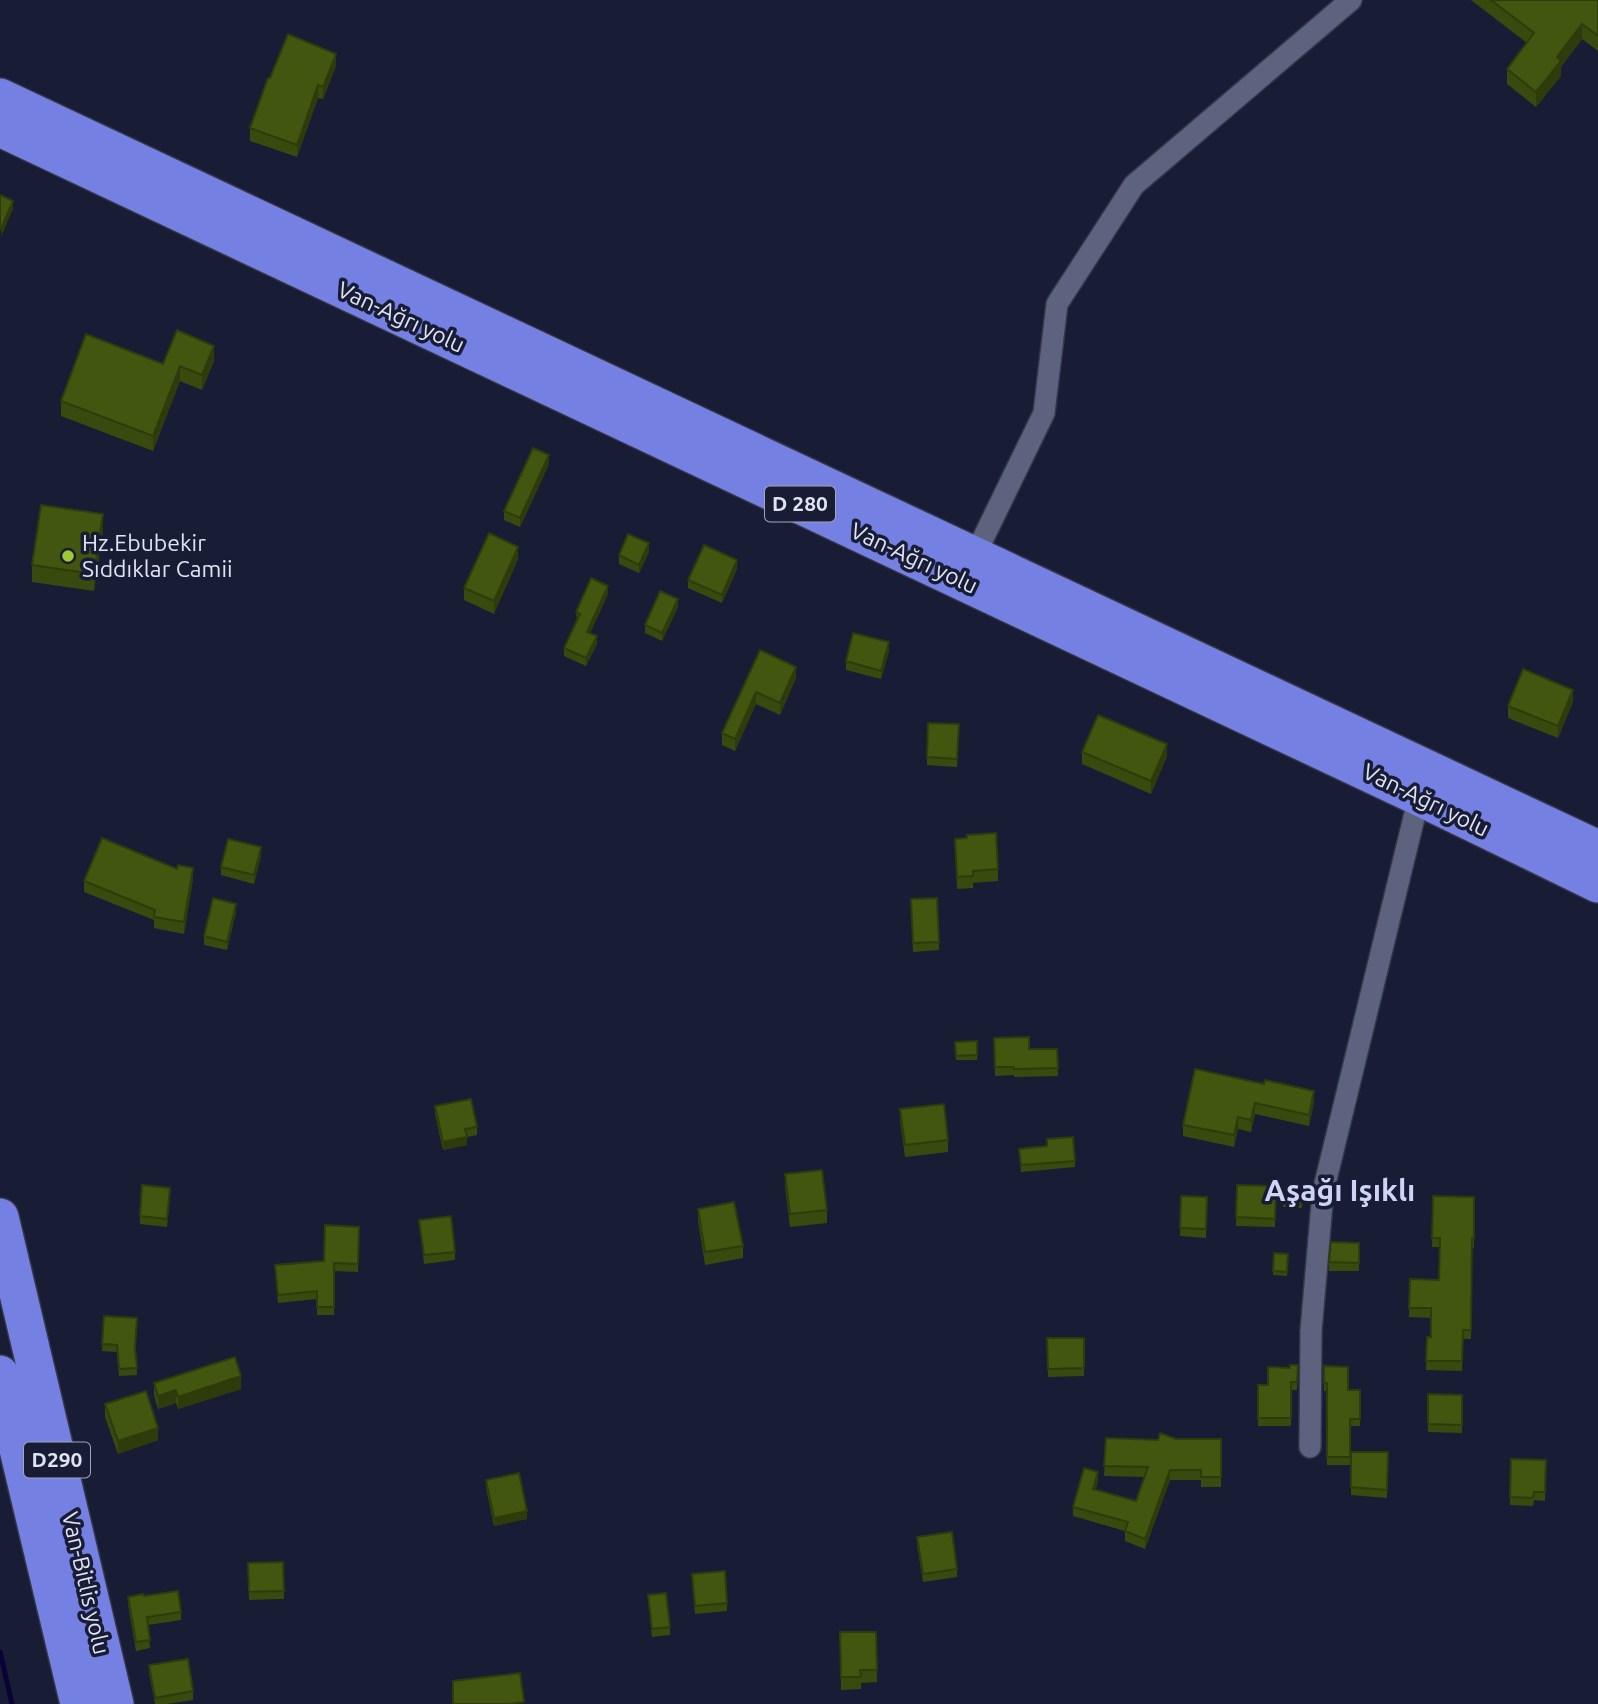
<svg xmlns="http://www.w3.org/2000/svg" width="1598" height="1704" viewBox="0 0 1598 1704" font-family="Ubuntu,sans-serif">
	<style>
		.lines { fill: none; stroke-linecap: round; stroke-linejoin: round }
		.stream { stroke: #090237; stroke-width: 5 }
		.street-casing { stroke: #35374a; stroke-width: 24 }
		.highway-casing { stroke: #35374a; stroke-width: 40 }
		.street { stroke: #5d627f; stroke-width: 21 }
		.highway { stroke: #7481e3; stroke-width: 37 }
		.wall { fill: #394a0e }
		.shaded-wall { fill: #2e3c0b }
		.building { fill: #425610; stroke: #2e3c0b; stroke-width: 2 }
		.poi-dot { fill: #9dca30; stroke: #181c34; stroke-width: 2.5 }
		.labels { text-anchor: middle; stroke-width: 7; stroke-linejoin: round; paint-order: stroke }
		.shield { fill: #181c34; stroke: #a3a7ba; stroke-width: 2 }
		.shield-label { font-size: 21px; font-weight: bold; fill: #dfe3f4 }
		.street-label { font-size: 23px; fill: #dfe3f4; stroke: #181c34 }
		.poi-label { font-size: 23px; fill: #dfe3f4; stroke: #181c34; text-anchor: start }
		.district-label { font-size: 30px; font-weight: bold; fill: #cdd4f5; stroke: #181c34 }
	</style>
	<rect width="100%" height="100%" fill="#181c34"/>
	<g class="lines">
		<!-- stream -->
		<path class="stream" d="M0 1652 12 1704"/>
		<!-- street casing -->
		<g class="street-casing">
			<path id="street" d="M975 555 1044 413 1057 304 1134 185 1351 0
				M1310 1447 1311 1331 1323 1192 1419 797"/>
		</g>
		<!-- highway casing -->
		<g class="highway-casing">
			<path id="highway" d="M0 97 1598 849
				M0 128 1419 797 1598 884
				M0 1217 115 1704
				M0 1374 79 1704"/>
		</g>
		<!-- street -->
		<use href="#street" class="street"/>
		<!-- highway -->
		<use href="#highway" class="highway"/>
	</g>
	<!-- wall -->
	<path class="wall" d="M1471 0H1598V51L1582 39 1561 67V76L1536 107 1507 84V69L1527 43Z
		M336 66 323 99 318 98 297 157 250 141V128L270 78Z
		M214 361 202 390 180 381 153 451 61 416V401L163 364Z
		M549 464 520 527 504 520V511Z
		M103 530 94 591 32 582V565Z
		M649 552 639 573 619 564V555Z
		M518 559 494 614 464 600V588Z
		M737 569 722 603 688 588V580Z
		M608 594 590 633 597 644 586 666 564 656V648L577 621 576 612Z
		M678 607 662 641 645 633V625Z
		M760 650 796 678 780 715 756 704 735 751 722 745V733Z
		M889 651 881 679 846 670V661Z
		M1573 702 1558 738 1508 718V706Z
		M959 724 957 767 927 765V757Z
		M1082 752 1167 756 1151 794 1082 764Z
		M955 839 998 869V881L973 883V888L957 889Z
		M261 856 254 884 221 875V867Z
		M193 879 184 934 154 928V920L84 892V881Z
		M911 908 939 942V950L913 952Z
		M236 912 227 950 204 945V936Z
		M994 1038 1029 1049H1057L1058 1076 1014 1077V1075L995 1076Z
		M977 1041V1060H956L955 1042Z
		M1195 1069 1314 1102 1309 1126 1255 1114 1251 1132 1238 1129 1234 1147 1183 1136V1125Z
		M435 1106 477 1127V1135L467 1137V1145L443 1150 435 1114Z
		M900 1109 948 1140V1152L905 1157 900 1121Z
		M1047 1139 1075 1161V1167L1021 1172 1019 1149 1047 1147Z
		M785 1174 827 1210V1223L790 1227 785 1187Z
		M1237 1185 1276 1186 1275 1227 1236 1226Z
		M1283 1187H1303L1302 1208 1283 1207Z
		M170 1196 167 1227 140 1224V1216Z
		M1181 1196 1207 1197 1206 1238 1180 1236Z
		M1433 1196 1474 1197V1248H1472L1471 1339H1463L1462 1371 1426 1370 1427 1337H1431V1318L1409 1317 1410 1279 1439 1280 1440 1247H1432Z
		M698 1209 743 1246V1258L705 1265 698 1221Z
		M419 1220 455 1252V1260L424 1264Z
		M359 1227 358 1272 334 1271V1315H317V1299L278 1303 275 1265 324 1261Z
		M1359 1243V1271H1329V1262Z
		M1274 1253 1288 1254 1287 1276 1273 1275Z
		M104 1316 136 1352 137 1375 119 1376 117 1352 102 1351Z
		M1047 1338H1084V1376L1048 1377Z
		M1298 1365 1297 1390H1291V1426H1258V1385H1268Z
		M1324 1366 1348 1390H1360V1426H1350V1465H1327L1326 1391H1324Z
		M154 1383 241 1389 178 1409 176 1403 158 1409 154 1395Z
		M1428 1394 1462 1395V1433L1428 1432Z
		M105 1404 158 1440 118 1454 105 1417Z
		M1106 1438 1158 1440 1176 1439H1221V1487H1201V1480H1170L1145 1549 1125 1541V1531L1073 1516V1507L1098 1482 1095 1490 1136 1501 1144 1477 1104 1476Z
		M1351 1452H1388L1387 1498 1351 1495Z
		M1511 1459 1546 1460 1545 1501 1534 1500 1533 1506 1510 1505Z
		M486 1480 527 1519 494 1526 486 1488Z
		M917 1537 957 1569V1577L923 1582 917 1545Z
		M283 1562 284 1599 249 1600 248 1563Z
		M692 1574 727 1603V1611L695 1614Z
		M648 1595 670 1627V1635L652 1637Z
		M144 1596 181 1612V1620L148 1625 150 1648 136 1651 128 1605V1597Z
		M840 1632H876L877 1682 861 1683V1689L841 1690Z
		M149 1665 193 1691V1700L167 1704H155L149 1673Z"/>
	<!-- shaded-wall -->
	<path class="shaded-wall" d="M1582 24V39L1561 67V76L1536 107V92L1557 57Z
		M336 54V66L323 99V87Z
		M318 85V98L297 157V145Z
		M13 201V209L1 237V229Z
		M214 346V361L202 390V375Z
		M180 366V381L153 451V436Z
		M549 455V464L520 527V518Z
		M103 514V530L94 591V574Z
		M649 543V552L639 573V565Z
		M518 547V559L494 614V601Z
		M737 560V569L722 603V595Z
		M608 586V594L587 640V632Z
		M678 599V607L662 641V633Z
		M597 636V644L586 666V658Z
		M889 642V651L881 679V671Z
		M796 667V678L780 715V703Z
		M1573 690V702L1558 738V726Z
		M756 692V704L735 751V739Z
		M1167 744V756L1151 794V781Z
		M261 847V856L254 884V875Z
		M193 868V879L184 934V922Z
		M236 904V912L227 950V942Z
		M1314 1091V1102L1309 1126V1115Z
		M1255 1103V1114L1251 1132V1120Z
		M1238 1117V1129L1234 1147V1135Z
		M467 1137V1145L443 1150V1142Z
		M241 1376V1389L178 1409V1397Z
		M176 1390V1403L158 1409V1396Z
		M158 1428V1440L118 1454V1441Z
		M1170 1470V1480L1145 1549V1539Z
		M1098 1472V1482L1093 1499V1489Z
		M527 1511V1519L494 1526V1518Z"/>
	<!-- building -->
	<path class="building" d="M1491 0H1598V36L1582 24 1557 57 1561 61 1536 92 1507 69 1534 33Z
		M288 34 336 54 323 87 318 85 297 145 250 128 268 78H270Z
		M0 195 13 201 1 229H0Z
		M177 330 214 346 202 375 180 366 153 436 61 401 86 334 163 364Z
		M533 448 549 455 520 518 504 511Z
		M41 505 103 514 94 574 32 565Z
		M489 533 518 547 494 601 464 588Z
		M628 534 649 543 639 565 619 555Z
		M704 545 737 560 722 595 688 580Z
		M591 578 608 586 587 632 597 636 586 658 564 648 580 614 576 612Z
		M660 591 678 599 662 633 645 625Z
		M853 633 889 642 881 671 846 661Z
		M760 650 796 667 780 703 756 692 735 739 722 733Z
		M1523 669 1573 690 1558 726 1508 706Z
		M1098 715 1167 744 1151 781 1082 752Z
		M928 723 959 724 957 759 927 757Z
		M996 833 998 869 973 871V876L957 877 955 839 967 838V835Z
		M102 838 177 869 178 865 193 868 184 922 154 917 155 910 84 881Z
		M228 839 261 847 254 875 221 867Z
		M213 898 236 904 227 942 204 936Z
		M937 898 939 942 913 943 911 899Z
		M1029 1037V1049H1057L1058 1068 1014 1069V1067H995L994 1038Z
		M977 1041V1055L956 1056 955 1042Z
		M1195 1069 1264 1084 1265 1080 1314 1091 1309 1115 1255 1103 1251 1120 1238 1117 1234 1135 1183 1125Z
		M471 1099 477 1127 465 1129 467 1137 443 1142 435 1106Z
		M944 1104 948 1140 905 1145 900 1109Z
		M1073 1137 1075 1161 1021 1165 1019 1149 1047 1146V1139Z
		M822 1170 827 1210 790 1214 785 1174Z
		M142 1185 170 1188 167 1219 140 1216Z
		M1237 1185 1276 1186 1275 1219 1236 1217Z
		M1283 1187H1303L1302 1204 1283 1203Z
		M1181 1196 1207 1197 1206 1229 1180 1228Z
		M1433 1196 1474 1197V1238H1472L1471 1330H1463L1462 1361H1426L1427 1337H1431V1308H1409L1410 1279 1439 1280 1440 1238H1432Z
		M734 1202 743 1246 705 1252 698 1209Z
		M451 1216 455 1252 424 1255 419 1220Z
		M325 1225 359 1227 358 1264 334 1263V1307H317V1291L278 1295 275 1265 324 1261Z
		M1331 1242 1359 1243V1263L1329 1262Z
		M1274 1253 1288 1254 1287 1272 1273 1271Z
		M104 1316 137 1318 135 1348 137 1368 119 1369 117 1345 102 1344Z
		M1047 1338H1084V1368L1048 1369Z
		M235 1357 241 1376 178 1397 176 1390 158 1396 154 1383Z
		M1290 1365H1298L1297 1382H1291V1418H1258V1385H1268V1367L1290 1368Z
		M1324 1366 1348 1367V1390H1360V1419H1350V1457H1327V1383H1324Z
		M146 1391 158 1428 118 1441 105 1404Z
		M1428 1394 1462 1395V1425L1428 1424Z
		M1160 1433 1176 1439H1221V1477H1201V1470H1170L1145 1539 1125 1531 1128 1522 1073 1507 1084 1468 1098 1472 1093 1489 1136 1501 1148 1467 1104 1466 1106 1438 1158 1440Z
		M1351 1452H1388L1387 1490 1351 1487Z
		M1511 1459 1546 1460 1545 1492H1534L1533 1498 1510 1497Z
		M519 1473 527 1511 494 1518 486 1480Z
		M952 1532 957 1569 923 1574 917 1537Z
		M283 1562 284 1591 249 1592 248 1563Z
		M725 1571 727 1603 695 1606 692 1574Z
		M178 1591 181 1612 147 1617 150 1640 136 1642 128 1597 143 1594 144 1596Z
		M666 1593 670 1627 652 1629 648 1595Z
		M840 1632H876L877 1670H860L861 1677H841Z
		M188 1659 193 1691 155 1698 149 1665Z
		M520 1673 524 1702 509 1704H453V1681Z"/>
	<!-- markers -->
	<circle class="poi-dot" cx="68" cy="556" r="7"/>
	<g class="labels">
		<!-- shield labels -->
		<g class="shield">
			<rect x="765" y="486.5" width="70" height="35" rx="5"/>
			<rect x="24" y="1442.5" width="66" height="35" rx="5"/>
		</g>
		<g class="shield-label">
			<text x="800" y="511">D 280</text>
			<text x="57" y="1467">D290</text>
		</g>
		<!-- street labels -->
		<g class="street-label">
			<text transform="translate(401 317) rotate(25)" y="8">Van-Ağrı yolu</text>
			<text transform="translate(914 558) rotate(25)" y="8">Van-Ağrı yolu</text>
			<text transform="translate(1426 800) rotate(26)" y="8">Van-Ağrı yolu</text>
			<text transform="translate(86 1583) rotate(77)" y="8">Van-Bitlis yolu</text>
		</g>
		<!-- poi labels -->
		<g class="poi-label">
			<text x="82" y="551">Hz.Ebubekir<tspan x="82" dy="26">Sıddıklar Camii</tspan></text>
		</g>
		<!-- district labels -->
		<g class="district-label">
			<text x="1340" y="1201">Aşağı Işıklı</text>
		</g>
	</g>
</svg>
